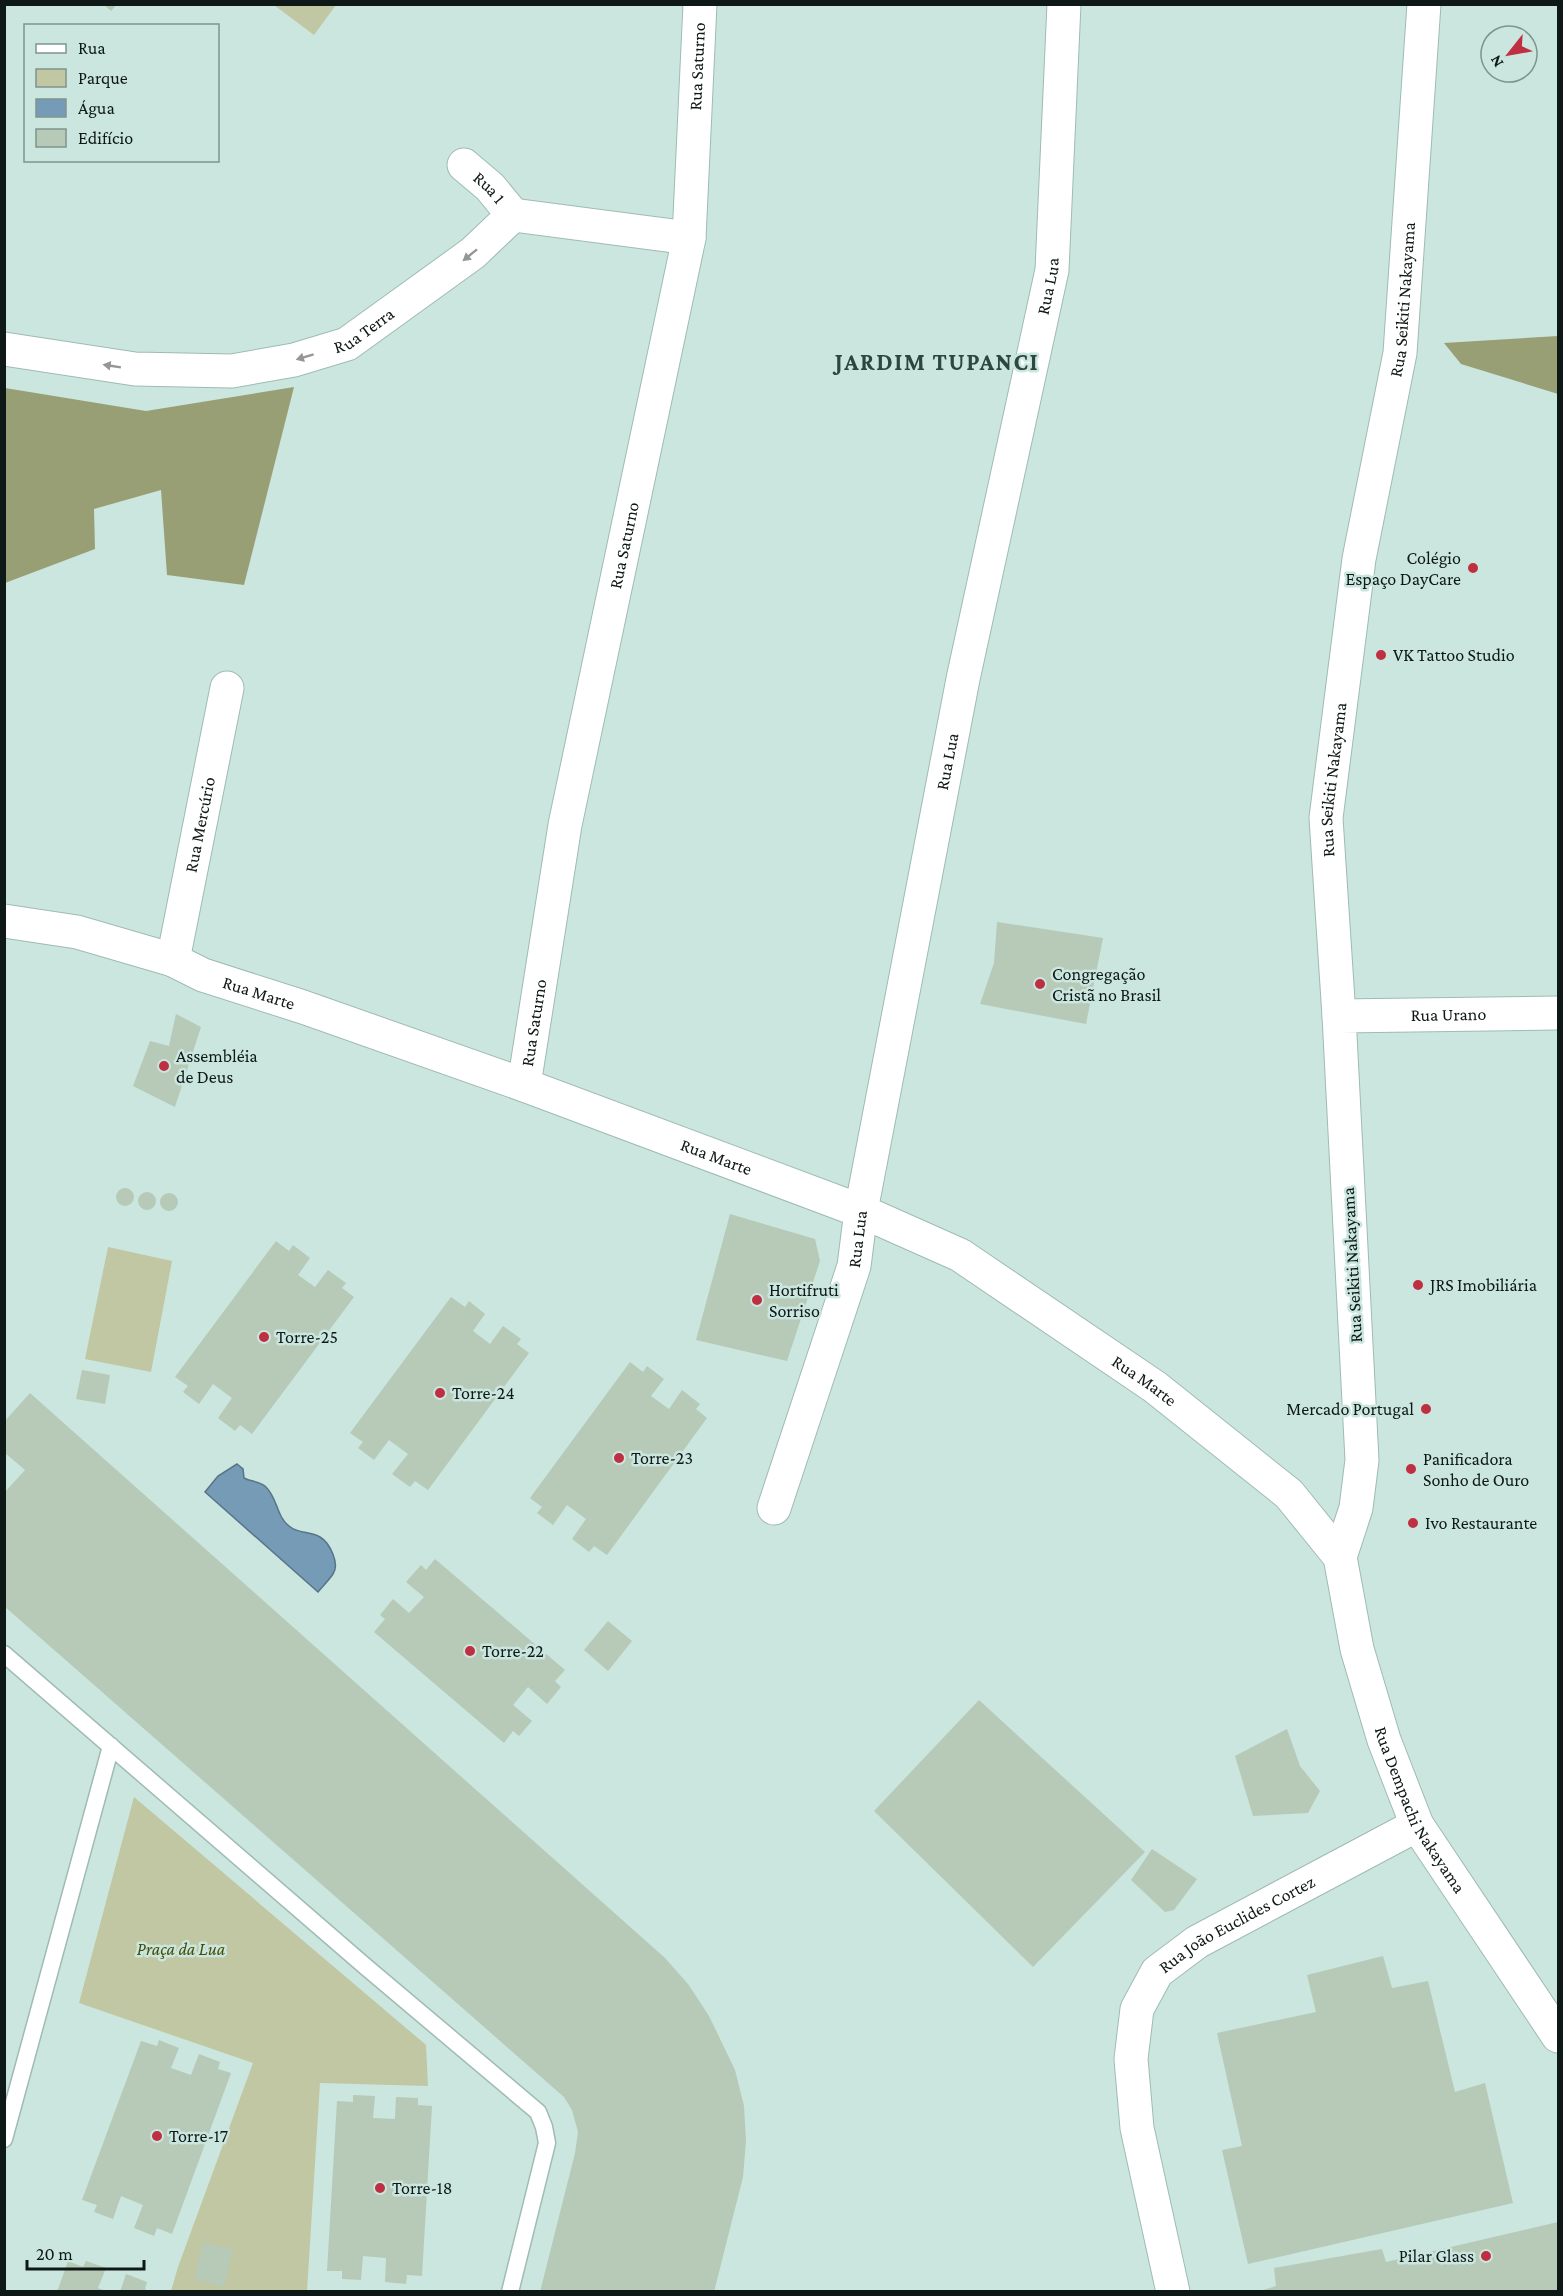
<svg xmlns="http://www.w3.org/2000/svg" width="1563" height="2296" viewBox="0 0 1563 2296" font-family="'Crimson Pro',serif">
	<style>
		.green { fill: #c1c7a2 }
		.forest { fill: #999f75 }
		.water { fill: #769bb7; stroke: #577487; stroke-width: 1.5 }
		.building { fill: #b7c9b7 }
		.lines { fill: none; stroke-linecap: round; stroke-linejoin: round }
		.lane-casing { stroke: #9fbbb4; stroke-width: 19 }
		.street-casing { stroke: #9fbbb4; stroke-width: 35 }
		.secondary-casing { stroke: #9fbbb4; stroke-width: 35 }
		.lane { stroke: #fff; stroke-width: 16 }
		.street { stroke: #fff; stroke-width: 33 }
		.secondary { stroke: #fff; stroke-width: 33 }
		.oneway { fill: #939796 }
		.poi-dot { fill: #bf2f42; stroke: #cae6df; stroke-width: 2 }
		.labels { text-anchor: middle; stroke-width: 5; stroke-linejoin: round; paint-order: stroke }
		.street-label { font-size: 18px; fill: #0e1816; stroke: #cae6df }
		.poi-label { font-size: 18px; fill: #0e1816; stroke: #cae6df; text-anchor: start }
		.park-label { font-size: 18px; font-style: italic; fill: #484d04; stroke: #cae6df }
		.district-label { font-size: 24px; font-weight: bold; letter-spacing: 1.5px; fill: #2d4640; stroke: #cae6df }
	</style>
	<rect width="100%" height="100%" fill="#cae6df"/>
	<!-- green -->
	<path class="green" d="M274 5H336L314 35Z
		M108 1247 172 1261 151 1372 85 1359Z
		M134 1797 426 2045 428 2086 320 2083 307 2291H171L178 2267 253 2063 79 2003Z"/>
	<!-- forest -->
	<path class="forest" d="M1558 336V394L1461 364 1444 343Z
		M294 387 244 585 167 575 161 490 94 509 95 549 5 583V388L146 411Z"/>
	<!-- water -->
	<path class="water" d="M237 1464 243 1469 244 1478C251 1482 259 1481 265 1486 278 1498 276 1516 289 1526 298 1534 310 1531 320 1537 330 1543 340 1564 333 1574 329 1580 323 1586 318 1592L205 1492 218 1476Z"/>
	<!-- building -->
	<path class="building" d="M103 4H117L111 11Z
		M997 922 1103 938 1086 1024 980 1004 994 963Z
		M176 1014 201 1027 175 1107 133 1086 150 1041 169 1046Z
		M116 1197a9 9 0 1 1 18 0a9 9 0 1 1-18 0Z
		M138 1201a9 9 0 1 1 18 0a9 9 0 1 1-18 0Z
		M160 1202a9 9 0 1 1 18 0a9 9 0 1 1-18 0Z
		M730 1214 815 1239 820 1261 787 1361 696 1340Z
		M276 1241 289 1251 293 1245 310 1258 298 1275 315 1287 328 1270 346 1283 342 1288 354 1297 252 1434 240 1425 235 1431 218 1418 232 1398 213 1384 199 1404 183 1392 188 1386 175 1377Z
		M451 1297 465 1307 469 1301 485 1314 473 1331 490 1344 503 1326 521 1339 517 1344 529 1353 428 1490 415 1481 410 1487 392 1474 408 1454 389 1440 374 1460 358 1448 363 1442 350 1433Z
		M630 1362 643 1372 647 1366 664 1379 651 1396 669 1409 682 1390 700 1404 696 1409 707 1418 607 1555 594 1546 589 1552 572 1539 586 1519 567 1505 553 1525 537 1513 542 1507 530 1498Z
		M82 1370 110 1375 105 1404 76 1399Z
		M30 1393 665 1958 688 1984 709 2016 735 2070 744 2106 746 2141 743 2177 714 2292H540L575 2153 578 2132 572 2110 564 2097 4 1606V1493L25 1470 4 1452V1422Z
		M435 1559 565 1670 555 1681 561 1687 547 1704 528 1687 513 1705 532 1721 519 1736 513 1731 504 1743 374 1632 385 1619 380 1615 393 1599 409 1613 424 1597 406 1582 421 1565 426 1570Z
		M608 1621 632 1641 608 1671 584 1650Z
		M979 1700 1145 1852 1033 1967 874 1811Z
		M1287 1729 1300 1766 1320 1791 1308 1813 1253 1816 1235 1756Z
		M1152 1849 1197 1879 1174 1910 1165 1912 1131 1880Z
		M1383 1956 1392 1988 1428 1981 1455 2092 1485 2083 1513 2203 1248 2264 1222 2150 1242 2146 1217 2033 1316 2012 1307 1975Z
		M159 2040 179 2048 171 2068 191 2075 199 2054 220 2062 218 2069 231 2073 172 2234 157 2228 154 2236 134 2228 143 2205 121 2196 113 2219 94 2212 97 2205 82 2200 141 2041 157 2046Z
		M353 2095 375 2096 373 2118 395 2119 396 2097 418 2098V2105L432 2106 422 2276 407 2275 406 2284 385 2282 386 2258 363 2256 361 2280 342 2279V2271H327L337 2101 353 2102Z
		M1558 2222V2292H1257L1276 2286 1274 2268 1382 2249 1386 2262Z
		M203 2242 233 2250 224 2287 194 2279Z
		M68 2261 83 2267 86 2261 106 2268 98 2288 107 2292H57Z
		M126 2274 147 2282 145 2289 151 2292H120Z"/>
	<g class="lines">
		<!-- lane casing -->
		<g class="lane-casing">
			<path id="lane" d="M4 1654 366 1967 538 2112 544 2127 547 2143 510 2292
				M4 2139 111 1746"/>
		</g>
		<!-- street casing -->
		<g class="street-casing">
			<g id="street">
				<path id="s1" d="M464 165 490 187 513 215"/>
				<path d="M513 215 689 238"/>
				<path id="s2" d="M4 349 135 369 232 371 294 360 347 344 473 253 513 215"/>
				<path id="s3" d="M173 960 227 688"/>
				<path id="s4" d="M1339 1016 1326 818 1359 559 1400 353 1424 4"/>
				<path id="s5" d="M524 1085 565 825 689 238 700 4"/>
				<path id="s6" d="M774 1508 854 1266 861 1211 963 679 1052 270 1064 4"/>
				<path id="s7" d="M1173 2292 1137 2128 1131 2059 1137 2009 1157 1972 1197 1942 1417 1825"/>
			</g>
		</g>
		<!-- secondary casing -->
		<g class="secondary-casing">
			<g id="secondary">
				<path id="s8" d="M4 921 77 932 173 960 203 975 303 1007 524 1085 861 1211 960 1255 1155 1387 1289 1494 1340 1557 1357 1649 1384 1740 1417 1825 1558 2036"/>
				<path id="s9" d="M1340 1557 1356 1508 1362 1460 1339 1016 1558 1013"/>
			</g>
		</g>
		<!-- lane -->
		<use href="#lane" class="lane"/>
		<!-- street -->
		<use href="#street" class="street"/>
		<!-- secondary -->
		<use href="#secondary" class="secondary"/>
	</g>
	<!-- one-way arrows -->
	<defs><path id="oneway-solid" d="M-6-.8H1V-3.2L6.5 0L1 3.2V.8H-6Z" transform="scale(1.5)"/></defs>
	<g class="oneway">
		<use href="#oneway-solid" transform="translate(470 255) rotate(141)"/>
		<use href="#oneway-solid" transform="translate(305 357) rotate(163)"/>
		<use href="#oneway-solid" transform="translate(112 366) rotate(-171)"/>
	</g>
	<!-- markers -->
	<g class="poi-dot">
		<circle cx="1473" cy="568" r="6"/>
		<circle cx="1381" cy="655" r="6"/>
		<circle cx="1040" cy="984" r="6"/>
		<circle cx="164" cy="1066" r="6"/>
		<circle cx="1418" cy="1285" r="6"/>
		<circle cx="757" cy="1300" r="6"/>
		<circle cx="264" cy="1337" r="6"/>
		<circle cx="440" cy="1393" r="6"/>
		<circle cx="1426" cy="1409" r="6"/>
		<circle cx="619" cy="1458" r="6"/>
		<circle cx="1411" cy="1469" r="6"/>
		<circle cx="1413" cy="1523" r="6"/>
		<circle cx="470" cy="1651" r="6"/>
		<circle cx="157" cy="2136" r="6"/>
		<circle cx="380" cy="2188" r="6"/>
		<circle cx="1486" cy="2256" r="6"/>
	</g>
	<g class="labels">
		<!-- street labels -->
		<g class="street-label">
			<text dy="6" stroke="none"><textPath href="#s5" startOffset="1035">Rua Saturno</textPath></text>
			<text dy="6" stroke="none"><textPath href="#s1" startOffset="34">Rua 1</textPath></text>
			<text dy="6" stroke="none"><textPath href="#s6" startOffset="1254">Rua Lua</textPath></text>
			<text dy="6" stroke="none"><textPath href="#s4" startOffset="723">Rua Seikiti Nakayama</textPath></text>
			<text dy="6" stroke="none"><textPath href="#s2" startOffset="369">Rua Terra</textPath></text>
			<text dy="6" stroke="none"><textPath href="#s5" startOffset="549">Rua Saturno</textPath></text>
			<text dy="6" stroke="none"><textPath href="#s6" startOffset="768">Rua Lua</textPath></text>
			<text dy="6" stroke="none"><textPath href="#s4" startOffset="237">Rua Seikiti Nakayama</textPath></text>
			<text dy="6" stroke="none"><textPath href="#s3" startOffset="138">Rua Mercúrio</textPath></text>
			<text dy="6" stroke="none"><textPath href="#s8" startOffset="266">Rua Marte</textPath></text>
			<text dy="6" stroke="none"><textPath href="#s9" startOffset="654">Rua Urano</textPath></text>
			<text dy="6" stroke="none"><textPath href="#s5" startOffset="63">Rua Saturno</textPath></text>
			<text dy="6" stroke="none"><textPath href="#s8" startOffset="752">Rua Marte</textPath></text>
			<text dy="6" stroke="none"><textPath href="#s6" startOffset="282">Rua Lua</textPath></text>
			<text transform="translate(1352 1265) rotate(-93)" y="6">Rua Seikiti Nakayama</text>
			<text dy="6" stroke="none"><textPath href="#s8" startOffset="1238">Rua Marte</textPath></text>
			<text dy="6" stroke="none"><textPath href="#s8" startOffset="1770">Rua Dempachi Nakayama</textPath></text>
			<text dy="6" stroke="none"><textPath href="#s7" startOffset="423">Rua João Euclides Cortez</textPath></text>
		</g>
		<!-- poi labels -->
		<g class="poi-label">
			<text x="1461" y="564" text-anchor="end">Colégio<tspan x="1461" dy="21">Espaço DayCare</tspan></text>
			<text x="1393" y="661">VK Tattoo Studio</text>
			<text x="1052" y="980">Congregação<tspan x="1052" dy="21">Cristã no Brasil</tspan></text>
			<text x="176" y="1062">Assembléia<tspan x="176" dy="21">de Deus</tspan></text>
			<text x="1430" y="1291">JRS Imobiliária</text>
			<text x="769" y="1296">Hortifruti<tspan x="769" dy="21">Sorriso</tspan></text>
			<text x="276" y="1343">Torre-25</text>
			<text x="452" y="1399">Torre-24</text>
			<text x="1414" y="1415" text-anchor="end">Mercado Portugal</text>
			<text x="631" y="1464">Torre-23</text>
			<text x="1423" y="1465">Panificadora<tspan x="1423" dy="21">Sonho de Ouro</tspan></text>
			<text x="1425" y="1529">Ivo Restaurante</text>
			<text x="482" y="1657">Torre-22</text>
			<text x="169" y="2142">Torre-17</text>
			<text x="392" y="2194">Torre-18</text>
			<text x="1474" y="2262" text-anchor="end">Pilar Glass</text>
		</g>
		<!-- park labels -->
		<g class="park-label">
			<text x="181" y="1955">Praça da Lua</text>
		</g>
		<!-- district labels -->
		<g class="district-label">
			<text x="937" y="370">JARDIM TUPANCI</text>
		</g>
	</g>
	<!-- border -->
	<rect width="1563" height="2296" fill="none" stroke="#0e1816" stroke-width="12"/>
	<!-- legend -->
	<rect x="24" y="24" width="195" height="138" fill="#cae6df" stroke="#7f948f" stroke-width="1.5"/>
	<rect x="36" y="44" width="30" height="9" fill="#ffffff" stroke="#7f948f" stroke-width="1.5"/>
	<text x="78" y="54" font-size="18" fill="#0e1816">Rua</text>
	<rect x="36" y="69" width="30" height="18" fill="#c1c7a2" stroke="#7f948f" stroke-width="1.5"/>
	<text x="78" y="84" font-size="18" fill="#0e1816">Parque</text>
	<rect x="36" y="99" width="30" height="18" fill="#769bb7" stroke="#7f948f" stroke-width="1.5"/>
	<text x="78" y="114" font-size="18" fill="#0e1816">Água</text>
	<rect x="36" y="129" width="30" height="18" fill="#b7c9b7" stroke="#7f948f" stroke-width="1.5"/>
	<text x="78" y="144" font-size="18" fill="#0e1816">Edifício</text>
	<!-- north arrow -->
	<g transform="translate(1509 54) rotate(239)"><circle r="28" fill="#cae6df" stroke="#7f948f" stroke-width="1.5"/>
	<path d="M0-4.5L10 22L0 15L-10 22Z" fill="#bf2f42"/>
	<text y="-9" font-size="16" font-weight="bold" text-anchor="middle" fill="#0e1816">N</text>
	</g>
	<!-- scale -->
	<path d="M27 2260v9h117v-9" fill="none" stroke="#0e1816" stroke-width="3"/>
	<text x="36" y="2260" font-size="18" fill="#0e1816" stroke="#cae6df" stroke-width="4.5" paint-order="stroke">20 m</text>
</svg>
